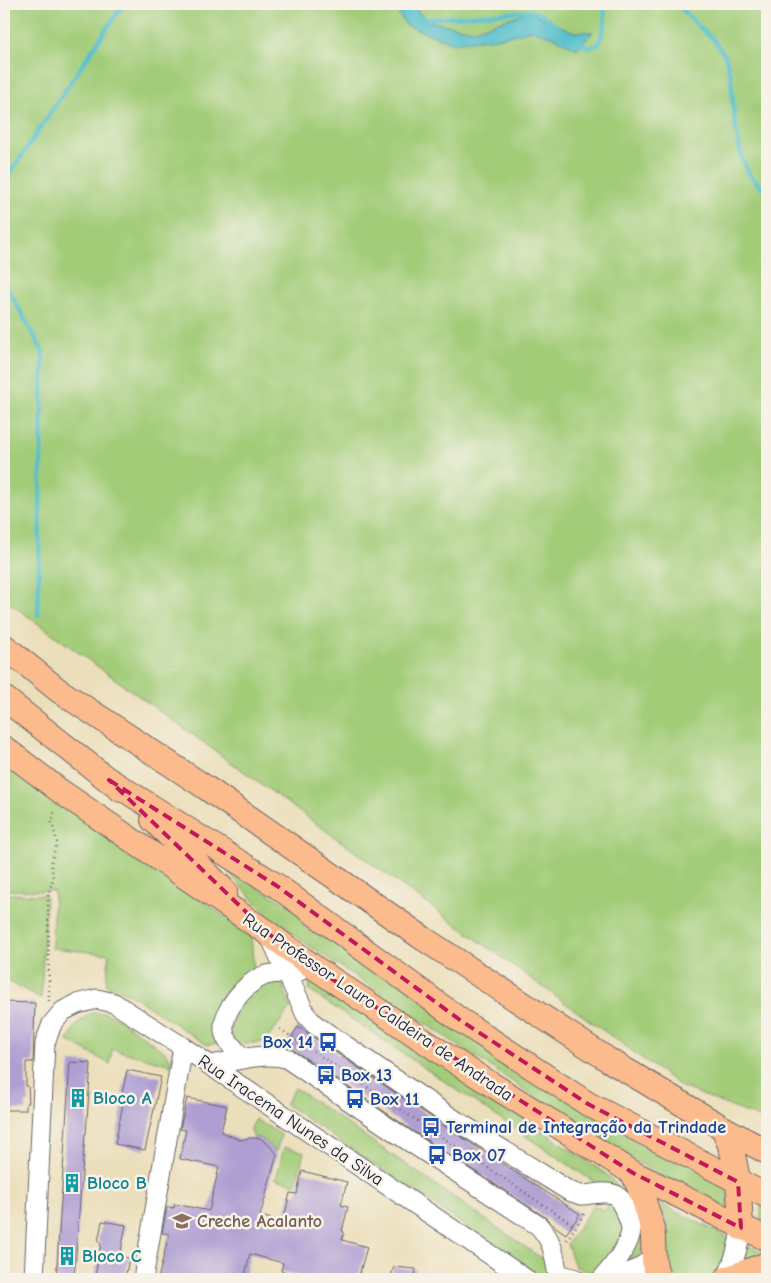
<svg xmlns="http://www.w3.org/2000/svg" width="771" height="1283" viewBox="0 0 771 1283" font-family="'Comic Neue',sans-serif">
	<style>
		.green { fill: #a2cc78; stroke: #62775a }
		.water { fill: #52bfcb; stroke: #3a7083 }
		.lines { fill: none; stroke-linecap: round; stroke-linejoin: round }
		.stream { stroke: #52bfcb; stroke-width: 4.5 }
		.building { fill: #ae9ed2 }
		.minor-casing { stroke: #686467; stroke-width: 21 }
		.major-casing { stroke: #686467; stroke-width: 26 }
		.path { stroke: #686467; stroke-width: 2.5; stroke-dasharray: 1 4; stroke-linecap: butt }
		.minor { stroke: #fff; stroke-width: 19 }
		.major { stroke: #fbbb8c; stroke-width: 24 }
		.marked { fill: none; stroke: #c2185b; stroke-width: 4; stroke-dasharray: 10 6; stroke-linejoin: round }
		.labels { text-anchor: middle; stroke-width: 5; stroke-linejoin: round; paint-order: stroke }
		.street-label { font-size: 18px; fill: #22223b; stroke: #f7f3e8 }
		.transit-label { font-size: 18px; font-weight: bold; fill: #164399; stroke: #f7f3e8; text-anchor: start }
		.culture-label { font-size: 18px; font-weight: bold; fill: #0d838f; stroke: #f7f3e8; text-anchor: start }
		.education-label { font-size: 18px; font-weight: bold; fill: #785e54; stroke: #f7f3e8; text-anchor: start }
	</style>
	<rect width="100%" height="100%" fill="#f7f3e8"/>
	<filter id="ink" filterUnits="userSpaceOnUse"><feTurbulence type="fractalNoise" baseFrequency=".02" numOctaves="2"/><feDisplacementMap in="SourceGraphic" scale="10" xChannelSelector="R" yChannelSelector="G"/><feConvolveMatrix kernelMatrix="1 2 1 2 8 2 1 2 1" color-interpolation-filters="sRGB"/></filter>
	<filter id="wash" filterUnits="userSpaceOnUse"><feTurbulence type="fractalNoise" baseFrequency=".0096" numOctaves="4" result="noise"/><feDisplacementMap in="SourceGraphic" scale="20" xChannelSelector="R" yChannelSelector="G"/><feGaussianBlur stdDeviation="1.12" result="paint"/><feColorMatrix in="noise" values="0 0 0 0 0 0 0 0 0 0 0 0 0 0 0 0 0 1.4 0 .05"/><feComposite in="paint" operator="in"/></filter>
	<g filter="url(#wash)">
		<rect width="100%" height="100%" fill="#ebdeba"/>
		<!-- green -->
		<path class="green" d="M4 4H767V1121L682 1087 4 599Z
			M4 760 251 935 254 973 221 1007 214 1026 217 1043 207 1045 130 994 106 985 109 954 52 948 54 891 4 890Z
			M227 871 309 916 726 1185 729 1212 652 1171 528 1092 274 922Z
			M4 894 46 895 41 998 4 979Z
			M308 972 606 1174 619 1187 597 1184 310 991Z
			M280 979 291 1007 265 1042 237 1044 229 1032C236 1005 251 983 280 979Z
			M92 1013H105L119 1019 165 1052 170 1059 171 1065 112 1049 110 1064 68 1041C73 1029 79 1019 92 1013Z
			M295 1088 547 1262 552 1275 536 1274 285 1104Z
			M255 1119 281 1135 276 1153C270 1145 264 1137 253 1137L251 1129Z
			M284 1147 304 1152 296 1184 276 1179Z
			M612 1200 628 1235 598 1272 586 1271 575 1266 567 1244 593 1206 605 1210Z
			M761 1202 767 1204V1230L761 1227Z
			M661 1204 731 1239 727 1261 716 1279H669L663 1265 668 1250V1225Z
			M643 1230 645 1248 637 1258 616 1269 638 1231Z
			M747 1246 767 1253 743 1264Z"/>
		<!-- water -->
		<path class="water" d="M392 4H408L431 22 474 30 528 12 574 32H593L577 49 554 37 532 30 504 37 453 43 406 25Z"/>
		<g class="lines">
			<!-- stream -->
			<path class="stream" d="M390 4 396 11 401 12
				M677 4 698 26 713 39 725 56 731 76 734 118 741 156 749 174 763 189 767 190
				M423 18 428 19 529 11 541 14 558 27
				M579 41 589 48 599 44 605 24 604 4
				M4 182 123 4
				M4 282 43 352 38 615"/>
		</g>
		<g id="blocks">
			<!-- building -->
			<path class="building" d="M4 1002 35 1003 33 1062H26V1086H28L29 1103H26V1110H4Z
				M298 1027 449 1129 580 1214 566 1234 553 1225 545 1217 413 1131 292 1049 285 1046Z
				M70 1062 91 1063 86 1134H85L74 1279H56Z
				M127 1070 161 1077 145 1150 115 1144 125 1094H122Z
				M187 1098 227 1106 221 1132 240 1140 249 1138H260L270 1146 277 1154 260 1216 283 1222 290 1193 297 1194 302 1171 347 1182 341 1205 348 1207 342 1231 344 1232 342 1240 367 1247 358 1279H309L281 1271 283 1263 250 1254 244 1279H158L169 1234 162 1233 167 1207 174 1208 175 1204 209 1211 219 1167 180 1159 186 1130 180 1129Z
				M102 1221 126 1225 120 1256 129 1258 125 1279 95 1276 101 1243 98 1242Z
				M394 1267 416 1269 415 1279H390Z"/>
		</g>
	</g>
	<g filter="url(#ink)">
		<use href="#blocks" fill-opacity="0" stroke="#686467" stroke-width="1"/>
		<g class="lines">
			<!-- minor casing -->
			<g class="minor-casing">
				<path id="minor" d="M269 934 306 1015 314 1024 455 1120 569 1191C572 1192 577 1194 581 1195 593 1195 604 1190 616 1195L652 1229
					M244 1059C237 1052 225 1041 224 1031 222 1010 245 984 263 976 274 972 286 974 298 972
					M211 1065C233 1061 264 1052 286 1058L407 1140 539 1226C556 1246 553 1255 559 1279
					M558 1274 576 1279
					M34 1279 45 1043 52 1024 63 1011 77 1004 97 999 114 1003 183 1047 526 1279
					M143 1279 183 1047
					M602 1279C612 1267 631 1245 631 1229 630 1219 625 1211 621 1203
					M616 1279 639 1268 653 1258
					M726 1279C734 1262 739 1246 741 1228"/>
			</g>
			<!-- major casing -->
			<g class="major-casing">
				<path id="major" d="M4 646 58 690 205 787 424 939 607 1059 723 1128 767 1152
					M4 698 121 790
					M4 748 60 791 269 934 315 968 459 1064 633 1173 767 1239
					M109 780 277 886 460 1020 588 1104 767 1196
					M153 820 225 891
					M723 1128C739 1162 739 1190 741 1228
					M633 1173C641 1191 648 1209 652 1229 655 1247 651 1262 659 1279
					M726 1279 767 1264"/>
			</g>
			<!-- path -->
			<path class="path" d="M49 1001 48 896 53 878 51 863 57 842 52 823 55 809
				M280 1029 575 1226
				M567 1240 586 1211"/>
			<!-- minor -->
			<use href="#minor" class="minor"/>
			<!-- major -->
			<use href="#major" class="major"/>
		</g>
	</g>
	<!-- marked area -->
	<path class="marked" d="M109 780 277 886 460 1020 588 1104 738 1182 741 1228 633 1173 315 968 269 934Z"/>
	<!-- icons -->
	<defs>
		<g id="bus-bare" transform="scale(1.5)"><path d="M-5-6H5V4H4V6H2V4H-2V6H-4V4H-5ZM-3.5-4V0h7V-4ZM-3.5 1.2v1.5H-2V1.2ZM2 1.2v1.5H3.5V1.2Z" fill="#1a4fb4" stroke="#f7f3e8" stroke-width="2.5" paint-order="stroke"/></g>
		<g id="building-bare" transform="scale(1.5)"><path d="M-4-6H4V6H1V3H-1V6H-4ZM-2.5-4.3h1.7v1.8h-1.7ZM.8-4.3h1.7v1.8H.8ZM-2.5-1h1.7V.8h-1.7ZM.8-1h1.7V.8H.8Z" fill="#0f9aa8" stroke="#f7f3e8" stroke-width="2.5" paint-order="stroke"/></g>
		<g id="school-bare" transform="scale(1.5)"><path d="M0-5L7-2L0 1L-7-2ZM-4 1L0 2.5L4 1V4Q0 6-4 4Z" fill="#8d6e63" stroke="#f7f3e8" stroke-width="2.5" paint-order="stroke"/></g>
	</defs>
	<g fill-rule="evenodd">
		<use href="#bus-bare" x="328" y="1042"/>
		<use href="#bus-bare" x="326" y="1075"/>
		<use href="#building-bare" x="78" y="1098"/>
		<use href="#bus-bare" x="355" y="1099"/>
		<use href="#bus-bare" x="431" y="1127"/>
		<use href="#bus-bare" x="437" y="1155"/>
		<use href="#building-bare" x="72" y="1183"/>
		<use href="#school-bare" x="182" y="1221"/>
		<use href="#building-bare" x="67" y="1256"/>
	</g>
	<g class="labels">
		<!-- street labels -->
		<g class="street-label">
			<text transform="translate(378 1007) rotate(34)" y="6">Rua Professor Lauro Caldeira de Andrada</text>
			<text transform="translate(291 1120) rotate(34)" y="6">Rua Iracema Nunes da Silva</text>
		</g>
		<!-- transit labels -->
		<g class="transit-label">
			<text x="313" y="1048" text-anchor="end">Box 14</text>
			<text x="341" y="1081">Box 13</text>
			<text x="370" y="1105">Box 11</text>
			<text x="446" y="1133">Terminal de Integração da Trindade</text>
			<text x="452" y="1161">Box 07</text>
		</g>
		<!-- culture labels -->
		<g class="culture-label">
			<text x="93" y="1104">Bloco A</text>
			<text x="87" y="1189">Bloco B</text>
			<text x="82" y="1262">Bloco C</text>
		</g>
		<!-- education labels -->
		<g class="education-label">
			<text x="197" y="1227">Creche Acalanto</text>
		</g>
	</g>
	<!-- margin -->
	<rect width="771" height="1283" fill="none" stroke="#f7f3e8" stroke-width="20"/>
</svg>
